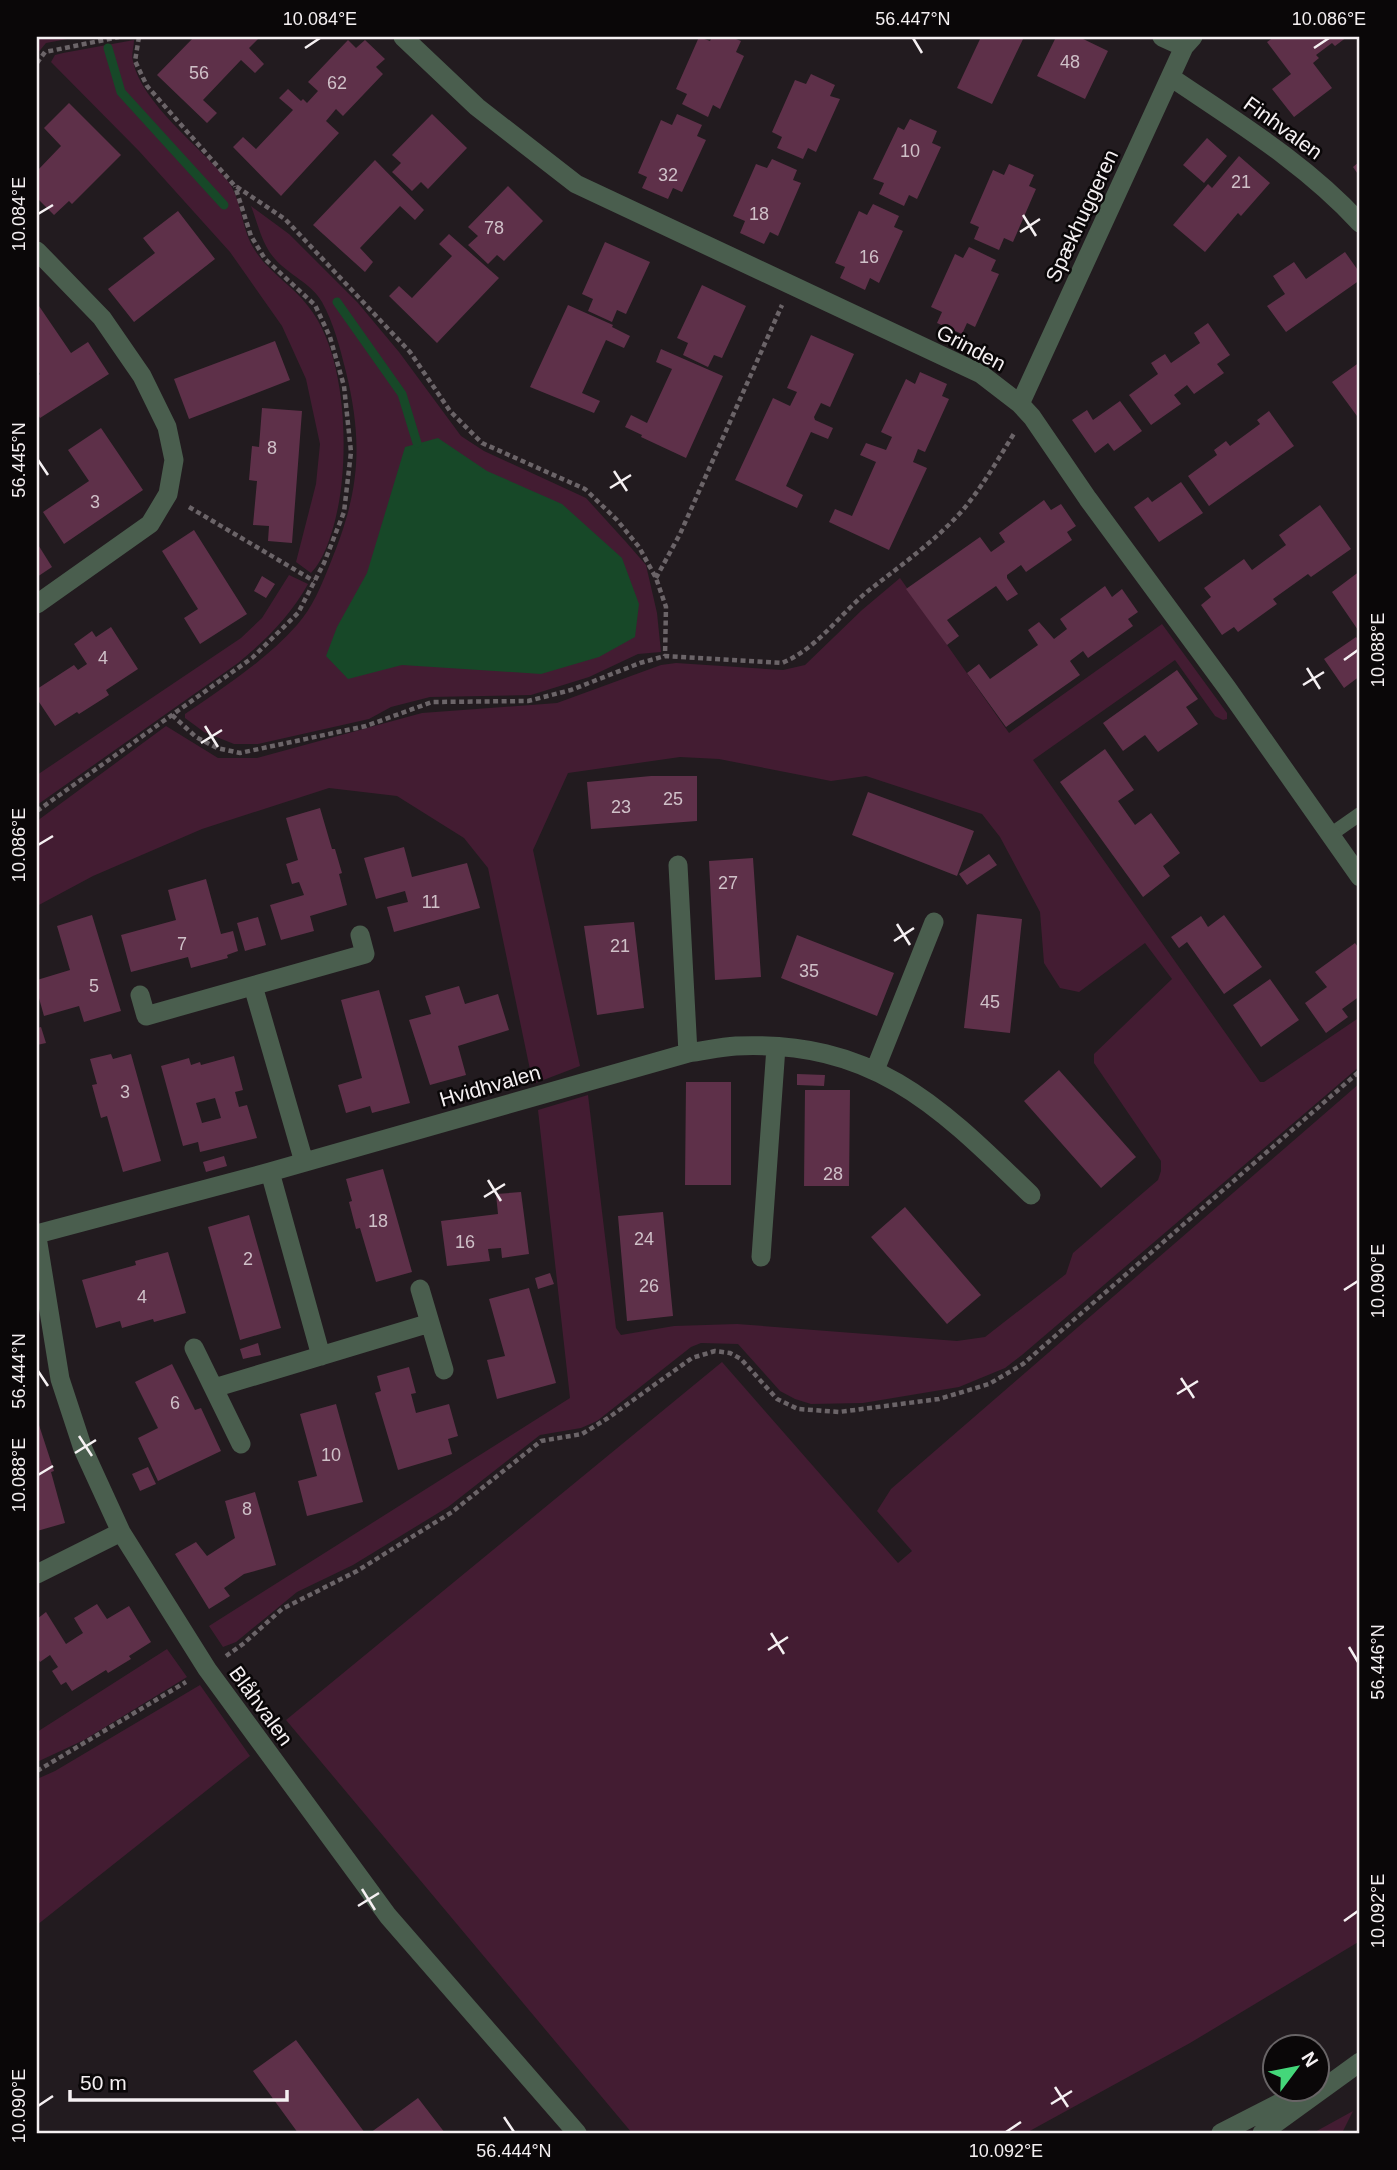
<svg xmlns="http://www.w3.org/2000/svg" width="1397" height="2170" viewBox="0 0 1397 2170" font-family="Arial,sans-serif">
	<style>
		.green { fill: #431c32 }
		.water { fill: #174828 }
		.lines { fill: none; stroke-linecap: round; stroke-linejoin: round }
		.stream { stroke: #174828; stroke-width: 9 }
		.building { fill: #5e3049; fill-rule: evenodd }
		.path { stroke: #6b6468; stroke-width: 4.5; stroke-dasharray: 5 3.5; stroke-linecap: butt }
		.service { stroke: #4a5e4e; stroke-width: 14 }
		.minor { stroke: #4a5e4e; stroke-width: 19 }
		.tertiary { stroke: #4a5e4e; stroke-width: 19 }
		.ticks { fill: none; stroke: #f5f0f2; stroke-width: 2.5 }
		.labels { text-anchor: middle; stroke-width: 5; stroke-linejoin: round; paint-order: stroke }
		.number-label { font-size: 18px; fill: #cfc0c8 }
		.street-label { font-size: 21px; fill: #f5f0f2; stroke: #0a0708 }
		.neatline { fill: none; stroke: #f5f0f2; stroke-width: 2.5 }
		.ticks-label { font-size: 18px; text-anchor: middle; fill: #f5f0f2 }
	</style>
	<rect width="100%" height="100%" fill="#221b1f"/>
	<!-- green -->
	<path class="green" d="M37 37H78L46 43 37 54Z
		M134 40C134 47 131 55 133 61 141 103 201 147 227 180 242 199 241 228 254 249 268 272 292 285 308 306 342 348 347 427 342 479 340 505 330 554 311 573L296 562 316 484 320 444 306 379 282 326 230 252 139 151 51 62 55 55 63 53Z
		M251 206 289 234 358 303 399 352 461 436 484 451 586 498 626 542 646 565 657 613 661 652 638 654 589 677 531 695 430 697 391 707 369 719 258 744H234L204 732 185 718V714C224 687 265 661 297 625 313 607 321 586 330 564 359 494 364 446 346 372 340 348 334 324 322 302 311 283 289 275 275 259 262 245 258 224 251 206Z
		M289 575 308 584C290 616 266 640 238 663L37 805V775L241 638 262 618Z
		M900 578 1009 733 1162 624 1227 713V719L1223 720 1215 716 1175 660 1033 760 1260 1082H1264L1360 1017V1066L1022 1355 1005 1368 959 1387 863 1403 811 1404 795 1399 780 1391 738 1344 701 1343 691 1347 597 1421 581 1428 540 1435 448 1507 353 1565 297 1592 236 1642 223 1647 209 1626 570 1398 538 1110 588 1095 616 1328 621 1335 674 1326 737 1324 957 1341 985 1337 1066 1274 1073 1253 1158 1180 1161 1171V1161L1094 1063V1054L1172 979 1145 943 1079 992 1060 988 1044 963 1040 912 1000 837 982 814 866 776 831 781 719 759 680 757 568 773 533 850 580 1066 533 1084 488 868 464 838 397 796 329 788 202 829 93 876 37 906V821L166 726 218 758H257L422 713 557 703 661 665 676 663 783 670 805 665 862 610Z
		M1360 1083V1941L1190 2043 1026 2133H632L286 1720 722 1362 898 1563 912 1551 877 1511 891 1489Z
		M167 1649 187 1677 84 1740 37 1762V1732Z
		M200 1685 250 1756 37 1925V1779L55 1771Z
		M1353 2111 1342 2133H1313Z"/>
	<!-- water -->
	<path class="water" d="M438 438 487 471 562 504 622 558 639 604 635 637 599 657 541 674 402 665 348 679 326 656 337 627 367 573 405 447Z"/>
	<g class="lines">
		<!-- stream -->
		<path class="stream" d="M108 48 121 92 224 205
			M337 302 402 394 417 443"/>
	</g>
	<!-- building -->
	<path class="building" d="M194 37H260L249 48 264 64 255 73 241 60 203 100 217 113 207 123 157 75Z
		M699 37 710 41 712 37H731L741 41 736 52 744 56 720 109 713 105 708 117 682 104 687 94 676 89Z
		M981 37H1024L992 104 957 88Z
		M1056 37H1079L1108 51 1085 99 1037 76Z
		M1274 37H1347L1335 46 1332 43 1316 55 1319 58 1313 63 1332 88 1294 117 1272 89 1291 74 1267 42Z
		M348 40 356 48 365 40 385 59 376 67 383 74 343 116 336 109 326 121 339 133 281 196 233 147 243 137 256 149 293 110 279 98 288 89 301 101 303 99 307 103 318 91 308 82Z
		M811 74 835 85 830 96 840 99 816 152 808 148 803 159 777 148 782 137 772 132 795 80 806 84Z
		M69 103 121 155 72 204 69 201 54 215 37 198V171L61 146 44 128Z
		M432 114 467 148 428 189 421 182 412 191 392 172 401 163 392 155Z
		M677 114 702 125 697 136 706 140 682 192 673 188 668 199 642 188 647 177 638 173 661 120 672 125Z
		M910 119 937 131 932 143 941 147 917 199 909 195 904 206 879 194 884 183 873 179 898 127 904 130Z
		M1207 138 1227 156 1204 183 1183 165Z
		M1239 156 1270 183 1241 216 1238 213 1205 252 1173 225 1208 184 1212 188Z
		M772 159 797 170 793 180 801 183 778 236 770 232 764 244 740 233 745 221 733 216 756 164 767 168Z
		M375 160 424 210 415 220 400 206 360 248 373 262 365 272 313 225Z
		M1360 161V177L1353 167Z
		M1009 164 1034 175 1029 186 1036 189 1013 242 1004 238 999 250 974 239 979 227 970 223 993 170 1004 175Z
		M508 186 543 221 504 261 497 255 488 264 468 245 478 236 468 227Z
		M873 204 899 216 894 227 903 231 879 283 870 278 865 290 840 278 845 267 835 263 859 211 867 215Z
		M178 211 215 259 134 322 108 289 155 253 143 238Z
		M449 234 499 278 437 343 389 296 399 286 412 298 452 256 439 244Z
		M605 242 650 262 626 314 617 310 612 322 588 311 593 299 582 294Z
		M969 247 996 260 991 271 999 274 975 327 967 323 962 334 937 323 942 312 931 307 955 254 963 258Z
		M1345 252 1360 273V280L1286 332 1267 306 1285 294 1273 276 1294 262 1306 279Z
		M702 285 746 306 722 358 714 355 708 367 683 355 688 343 677 338Z
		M568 305 613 325 612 327 630 336 624 348 606 340 582 393 600 401 594 413 530 387Z
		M39 306 71 353 88 342 109 374 40 418 37 413V377L40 374 37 369V307Z
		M1208 323 1230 355 1217 364 1224 373 1194 394 1187 385 1174 395 1181 404 1151 425 1129 395 1158 374 1151 363 1165 354 1171 363 1200 343 1194 333Z
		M811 335 854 354 830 407 821 403 814 417 815 420 833 428 828 439 811 432 786 486 803 495 797 508 735 480 773 398 790 406 797 392 787 388Z
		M275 341 290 380 189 419 174 379Z
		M661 349 723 376 686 458 641 437 642 435 625 427 631 415 647 423 672 369 656 362Z
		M1360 362V414L1357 416 1332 382Z
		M920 372 947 384 942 396 949 399 925 452 918 449 913 462 927 468 889 550 829 522 835 509 852 516 876 462 860 455 866 443 886 450 892 437 881 432 906 379 915 384Z
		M1120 401 1142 431 1114 451 1108 443 1095 453 1072 420 1087 410 1093 420Z
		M262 408 302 411 292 543 268 541 269 526 253 525 257 481 249 480 252 446 259 447Z
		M1269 411 1294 446 1209 506 1188 476 1217 455 1214 450 1226 441 1230 446 1260 424 1257 420Z
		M101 428 143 490 64 544 43 512 89 481 68 450Z
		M1181 482 1203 513 1159 542 1134 507 1148 497 1152 502Z
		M1044 500 1051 510 1061 504 1076 526 1067 532 1072 540 1026 572 1021 565 1007 575V578L1018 594 1007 601 996 586 947 620 959 636 947 645 906 589 980 537 991 552 1005 542 999 533Z
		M1320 505 1351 549 1311 577 1308 574 1273 599 1277 604 1238 632 1234 627 1222 635 1201 605 1211 597 1204 588 1244 559 1252 570 1286 545 1279 535Z
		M194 530 247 614 200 644 184 618 198 609 162 551Z
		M37 543 52 567 37 577Z
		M1360 571V633L1332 592Z
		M262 576 275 584 266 598 254 591Z
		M1105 586 1112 597 1122 589 1138 612 1128 619 1133 626 1088 658 1083 651 1070 661 1080 675 1006 727 967 673 979 664 990 679 1038 645 1028 630 1039 622 1054 639 1067 629 1060 619Z
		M111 627 138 669 106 690 109 695 79 714 77 712 55 726 37 699V689L74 665 78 670 87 664 74 644 92 631 96 637Z
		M1356 637 1360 643V676L1344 688 1324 659Z
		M1177 670 1198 699 1186 707 1198 724 1158 752 1145 735 1123 751 1103 723Z
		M1105 749 1134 790 1118 801 1135 825 1151 813 1180 853 1163 866 1170 876 1143 897 1060 782Z
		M651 776H697V821L591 829 587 782Z
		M868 792 974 831 957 876 852 835Z
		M320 808 332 849H335L342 873 339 874 347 905 310 916 314 931 281 940 270 905 304 895 299 882 292 884 286 864 298 860 286 818Z
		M404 847 412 877 467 863 480 908 394 932 387 907 408 902 405 891 376 899 364 858Z
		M989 854 997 865 967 885 959 874Z
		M753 858 761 977 715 980 709 861Z
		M206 879 221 934 233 931 238 951 227 955 228 958 191 968 188 957 131 972 121 935 176 920 168 890Z
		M977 914 1022 919 1010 1033 964 1028Z
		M92 915 121 1011 84 1022 79 1006 44 1016 37 991V980L70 970 57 926Z
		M1224 915 1262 967 1224 994 1187 942 1179 948 1171 937 1201 916 1208 927Z
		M258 917 266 945 245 951 237 923Z
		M634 922 644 1008 597 1015 584 926Z
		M797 935 894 973 877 1016 781 978Z
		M1355 943 1360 950V996L1342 1009 1348 1017 1326 1033 1305 1003 1327 987 1315 972Z
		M1270 979 1299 1020 1261 1047 1233 1005Z
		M459 986 465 1004 498 994 509 1030 458 1046 466 1075 430 1085 409 1020 431 1014 425 996Z
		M379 990 410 1103 372 1113 370 1106 346 1113 338 1085 362 1078 341 1000Z
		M41 1027 46 1043 37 1045V1028Z
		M111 1054 113 1059 131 1054 161 1161 123 1172 107 1116 101 1118 92 1085 97 1084 90 1059Z
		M234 1056 243 1090 235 1092 239 1107 247 1105 257 1138 200 1152 198 1142 183 1146 161 1066 189 1058 191 1065 200 1062 201 1065ZM215 1098 221 1118 202 1123 196 1103Z
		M1059 1070 1136 1157 1101 1188 1024 1101Z
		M797 1074 825 1075 824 1086 797 1085Z
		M686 1082H731V1185H685Z
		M805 1090H850L849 1186H804Z
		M224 1156 227 1166 206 1172 203 1162Z
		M383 1169 412 1272 376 1282 360 1228 356 1229 349 1202 352 1201 346 1179Z
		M521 1192 529 1254 502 1258 501 1248 488 1249 490 1261 447 1266 441 1221 498 1214 496 1194Z
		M905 1207 981 1295 947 1324 871 1237Z
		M663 1212 673 1316 627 1321 618 1216Z
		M249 1215 281 1328 240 1340 208 1227Z
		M168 1252 186 1313 154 1322 153 1319 122 1328 120 1321 96 1328 82 1280 136 1265 135 1261Z
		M550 1273 554 1284 538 1289 535 1278Z
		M529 1288 556 1383 497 1399 487 1360 505 1356 489 1299Z
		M258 1343 261 1355 243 1359 240 1349Z
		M172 1364 195 1410 201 1408 221 1451 158 1481 138 1438 158 1428 135 1382Z
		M409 1367 416 1393 411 1394 416 1413 449 1404 458 1436 448 1439 452 1454 398 1470 375 1393 381 1391 377 1376Z
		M336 1404 363 1502 307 1516 298 1481 317 1476 300 1414Z
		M39 1425 54 1471 51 1472 65 1523 37 1531V1426Z
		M148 1467 156 1484 140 1491 132 1474Z
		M255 1492 276 1565 244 1574 224 1588 230 1596 209 1609 175 1554 196 1542 207 1556 235 1538 225 1501Z
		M97 1604 107 1619 129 1606 151 1642 129 1656 131 1659 108 1673 106 1670 72 1691 66 1682 61 1685 52 1671 58 1667 50 1655 40 1662 37 1656V1619L46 1612 66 1644 83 1633 74 1618Z
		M296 2040 365 2133H298L253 2071Z
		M418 2098 445 2133H370Z"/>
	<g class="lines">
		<!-- path -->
		<path class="path" d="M139 37 135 61 147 86 234 185 285 219 410 352 450 411 482 443 585 489 617 520 639 547 656 578 666 607 665 656
			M37 63 45 52 119 37
			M189 507 314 581
			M656 578 680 534 782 305
			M172 715 196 737 217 748 240 753 366 726 432 702 528 701 571 690 640 663 665 656 782 663C818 648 839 615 868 591 900 566 934 542 962 511 983 486 998 459 1015 432
			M37 811 252 658 298 613 324 563 344 512 351 452 344 386 330 337 315 305 265 259 251 236 235 186
			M226 1656 243 1644 282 1609 357 1571 452 1512 541 1441 582 1434 608 1418 692 1358 715 1351 730 1353 741 1359 777 1399 798 1409 839 1412 939 1399 989 1384 1023 1364 1360 1071
			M37 1771 186 1682"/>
		<!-- service -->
		<path class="service" d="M1330 835 1360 814"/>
		<!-- minor -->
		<path class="minor" d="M403 37 477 107 576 184 981 374 1020 404 1032 417 1088 499 1227 688 1360 877
			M1162 37 1184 47
			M1172 78C1237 122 1306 164 1360 223
			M37 251 102 318 142 376 167 427 174 460 168 494 150 524 37 604
			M1020 404 1184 47 1193 37
			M678 865 688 1053
			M253 986 304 1162
			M140 995 146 1016 365 954 360 935
			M875 1070 934 922
			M270 1172 321 1356
			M37 1234 270 1172 688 1053C704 1051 720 1047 736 1046 875 1040 939 1106 1031 1195
			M37 1237 60 1379 83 1449 121 1532 207 1669 388 1916 577 2133
			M761 1257 776 1047
			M420 1289 444 1370
			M194 1348 241 1444
			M214 1388 430 1323
			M37 1574 121 1532"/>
		<!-- tertiary -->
		<path class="tertiary" d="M1221 2133 1305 2090
			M1262 2133 1360 2062"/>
	</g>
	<!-- ticks -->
	<path class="ticks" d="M913 38 922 53M305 48 320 38M1314 48 1329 38M38 214 53 205M1023 215 1036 236M1020 232 1040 219M38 460 48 475M614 471 627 491M610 488 631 475M1344 660 1358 650M1307 668 1320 689M1303 685 1324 672M205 726 218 747M201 743 222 730M38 845 53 836M897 924 910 945M894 941 914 928M488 1180 501 1201M484 1197 505 1184M1344 1290 1358 1281M38 1371 48 1386M1181 1378 1194 1398M1177 1394 1198 1381M79 1436 92 1456M75 1453 96 1440M38 1475 53 1466M771 1633 784 1654M1349 1647 1358 1662M768 1650 788 1637M362 1889 375 1910M358 1906 379 1893M1344 1921 1358 1911M1055 2087 1068 2107M1051 2104 1072 2091M38 2106 53 2096M504 2117 514 2132M1006 2132 1021 2122"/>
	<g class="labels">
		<!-- number labels -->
		<g class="number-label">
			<text x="1070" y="68">48</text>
			<text x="199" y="79">56</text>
			<text x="337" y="89">62</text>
			<text x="910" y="157">10</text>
			<text x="668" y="181">32</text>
			<text x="1241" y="188">21</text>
			<text x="759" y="220">18</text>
			<text x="494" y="234">78</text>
			<text x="869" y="263">16</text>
			<text x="272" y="454">8</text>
			<text x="95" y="508">3</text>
			<text x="103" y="664">4</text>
			<text x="673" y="805">25</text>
			<text x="621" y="813">23</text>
			<text x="728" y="889">27</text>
			<text x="431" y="908">11</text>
			<text x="182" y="950">7</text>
			<text x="620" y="952">21</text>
			<text x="809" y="977">35</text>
			<text x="94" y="992">5</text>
			<text x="990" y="1008">45</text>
			<text x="125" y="1098">3</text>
			<text x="833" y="1180">28</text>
			<text x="378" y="1227">18</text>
			<text x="644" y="1245">24</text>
			<text x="465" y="1248">16</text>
			<text x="248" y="1265">2</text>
			<text x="649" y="1292">26</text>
			<text x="142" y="1303">4</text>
			<text x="175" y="1409">6</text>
			<text x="331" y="1461">10</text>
			<text x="247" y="1515">8</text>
		</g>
		<!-- street labels -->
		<g class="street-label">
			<text transform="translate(1283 128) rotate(36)" y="7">Finhvalen</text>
			<text transform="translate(1082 216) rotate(-65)" y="7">Spækhuggeren</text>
			<text transform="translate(971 348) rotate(28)" y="7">Grinden</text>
			<text transform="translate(490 1086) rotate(-16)" y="7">Hvidhvalen</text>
			<text transform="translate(261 1706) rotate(54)" y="7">Blåhvalen</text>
		</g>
	</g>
	<!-- border -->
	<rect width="1397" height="2170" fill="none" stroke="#0a0708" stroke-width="77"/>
	<!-- north arrow -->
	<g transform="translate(1296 2068) rotate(58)"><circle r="33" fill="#0a0708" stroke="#686466" stroke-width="2"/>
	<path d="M0-5L12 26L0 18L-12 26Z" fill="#44d77a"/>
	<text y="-10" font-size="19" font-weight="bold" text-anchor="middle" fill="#f5f0f2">N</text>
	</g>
	<!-- scale -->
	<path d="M70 2090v10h217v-10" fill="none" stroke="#f5f0f2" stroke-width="3.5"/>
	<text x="80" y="2090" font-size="21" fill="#f5f0f2" stroke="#0a0708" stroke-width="5" paint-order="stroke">50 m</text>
	<rect x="38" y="38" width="1320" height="2094" class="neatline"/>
	<g class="ticks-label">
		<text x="320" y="25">10.084°E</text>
		<text x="913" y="25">56.447°N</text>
		<text x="1329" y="25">10.086°E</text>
		<text transform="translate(19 214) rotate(-90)" y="6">10.084°E</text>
		<text transform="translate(19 460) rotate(-90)" y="6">56.445°N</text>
		<text transform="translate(1378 650) rotate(-90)" y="6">10.088°E</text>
		<text transform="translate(19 845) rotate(-90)" y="6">10.086°E</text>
		<text transform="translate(1378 1281) rotate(-90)" y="6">10.090°E</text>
		<text transform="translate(19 1371) rotate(-90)" y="6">56.444°N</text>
		<text transform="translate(19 1475) rotate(-90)" y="6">10.088°E</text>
		<text transform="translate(1378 1662) rotate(-90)" y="6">56.446°N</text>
		<text transform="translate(1378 1911) rotate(-90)" y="6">10.092°E</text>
		<text transform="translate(19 2106) rotate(-90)" y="6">10.090°E</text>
		<text x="514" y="2157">56.444°N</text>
		<text x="1006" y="2157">10.092°E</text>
	</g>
</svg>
